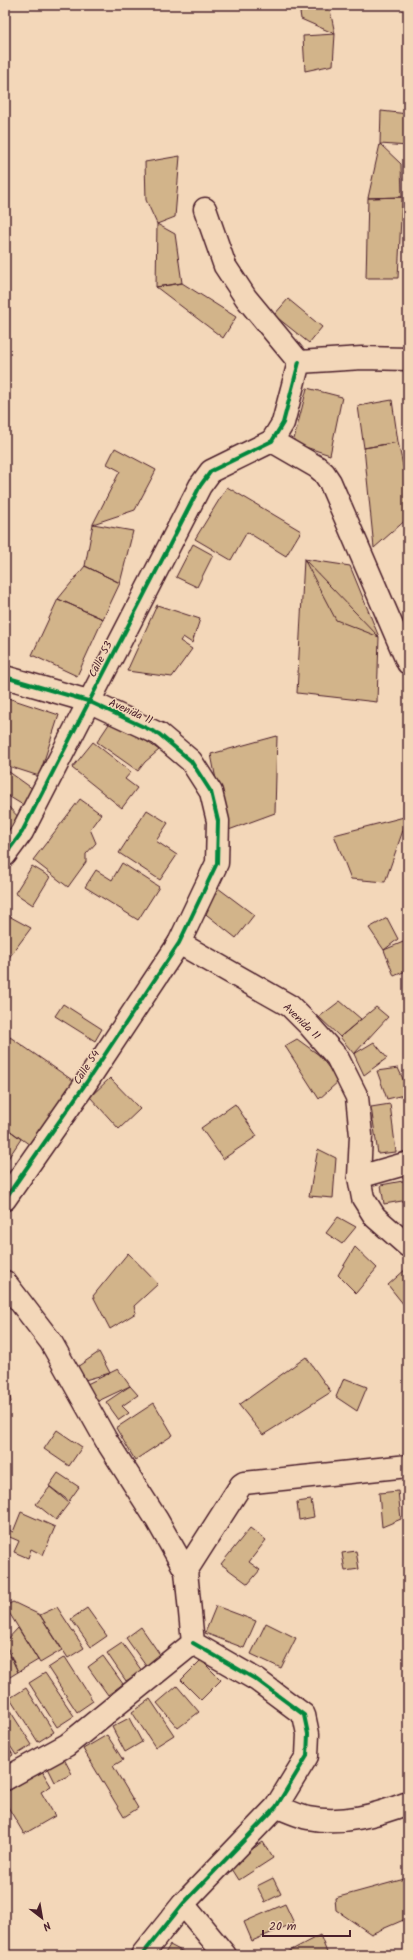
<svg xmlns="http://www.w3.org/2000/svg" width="413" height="1960" viewBox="0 0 413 1960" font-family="Kalam,sans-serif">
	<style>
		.building { fill: #d2b48a; stroke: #4a1f2b }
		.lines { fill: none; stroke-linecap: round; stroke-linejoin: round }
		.minor-casing { stroke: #4a1f2b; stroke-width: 25 }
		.tertiary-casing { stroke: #4a1f2b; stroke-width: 25 }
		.minor { stroke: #f3d7b9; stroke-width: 22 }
		.tertiary { stroke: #f3d7b9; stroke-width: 22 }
		.cycleway-casing { stroke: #f3d7b9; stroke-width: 6 }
		.cycleway { stroke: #00873e; stroke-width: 4 }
		.labels { text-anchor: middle; stroke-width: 3; stroke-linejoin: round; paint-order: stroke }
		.street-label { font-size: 11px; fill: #4a1f2b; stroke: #f3d7b9 }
	</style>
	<rect width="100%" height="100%" fill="#f3d7b9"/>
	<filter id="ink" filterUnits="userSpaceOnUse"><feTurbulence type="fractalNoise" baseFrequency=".025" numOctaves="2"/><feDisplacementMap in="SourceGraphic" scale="8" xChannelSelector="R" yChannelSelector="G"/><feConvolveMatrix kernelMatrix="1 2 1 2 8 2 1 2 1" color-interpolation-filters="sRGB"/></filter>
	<g filter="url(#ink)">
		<!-- building -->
		<path class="building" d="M299 5H329L335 34 301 19Z
			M335 34 333 65 305 71 303 36Z
			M381 111 408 114V146L380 144Z
			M380 144 401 164 402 197 368 198Z
			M180 156 175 217 157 224 146 200 145 162Z
			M402 197 398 278H366L368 198Z
			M157 224 175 234 182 283 156 287Z
			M182 283 236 317 223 338 156 287Z
			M288 299 322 327 309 343 274 315Z
			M307 388 342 397 330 455 293 443Z
			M392 400 398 442 364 448 358 406Z
			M398 442 408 489V518L374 548 364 448Z
			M115 448 156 470 135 510 93 524 120 471 107 464Z
			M227 487 301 531 286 556 247 532 231 560 195 539Z
			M93 524 133 531 120 583 85 566Z
			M193 544 213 555 197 587 176 577Z
			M304 559 379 637 377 702 297 693Z
			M304 559 350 566 379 637 336 620Z
			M85 566 120 583 103 619 58 599Z
			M58 599 103 619 77 676 32 655Z
			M157 605 200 619 192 643 183 637 180 641 192 649 172 677 127 671Z
			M5 697 59 715 39 776 5 765Z
			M113 718 159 750 145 762 138 771 97 742Z
			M277 736 275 813 226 831 211 754Z
			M93 742 131 772 125 779 137 788 122 808 72 768Z
			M5 769 33 789 23 805 5 794Z
			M80 799 101 814 90 829 96 843 86 854V862L68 887 33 860Z
			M5 803 24 823 5 849Z
			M147 810 168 823 156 841 177 855 160 880 119 853Z
			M408 816 385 882 351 879 334 835Z
			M122 863 159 887 138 920 85 887 96 870 112 880Z
			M32 866 50 877 33 905 15 893Z
			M218 888 254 915 236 938 202 911Z
			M7 915 31 928 5 963V916Z
			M387 918 398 939 384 950 369 928Z
			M408 940V970L394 976 384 950Z
			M340 1001 361 1019 340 1037 319 1017Z
			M63 1004 102 1029 95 1041 55 1016Z
			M376 1007 388 1017 354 1054 340 1037Z
			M10 1037 75 1082 30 1145 5 1127V1077L9 1074 5 1067V1045Z
			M297 1039 319 1055 339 1081 319 1099 285 1046Z
			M374 1042 387 1058 364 1075 354 1054Z
			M398 1068 408 1090V1094L387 1099 377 1071Z
			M110 1078 140 1109 119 1129 90 1097Z
			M235 1104 257 1136 223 1159 201 1128Z
			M390 1104 396 1152 378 1154 371 1107Z
			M5 1127 21 1139 7 1160 5 1158Z
			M318 1149 336 1158 333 1198 309 1196Z
			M408 1180V1200L384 1204 381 1185Z
			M338 1217 356 1227 342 1244 326 1233Z
			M355 1247 377 1268 356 1293 338 1275Z
			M128 1253 158 1284 134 1306 136 1313 110 1329 93 1296Z
			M407 1268 408 1269V1310L388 1285Z
			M99 1352 110 1373 85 1380 77 1367Z
			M306 1357 331 1392 263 1435 239 1405Z
			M5 1368 11 1402 5 1408Z
			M118 1369 130 1386 94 1403 85 1385Z
			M344 1378 367 1387 357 1411 336 1397Z
			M130 1386 138 1395 122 1406 129 1413 119 1420 106 1402Z
			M154 1403 173 1435 135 1460 116 1428Z
			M57 1430 82 1447 69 1466 44 1449Z
			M58 1473 79 1487 69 1501 49 1486Z
			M405 1485H408V1509Z
			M50 1487 69 1503 56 1520 36 1504Z
			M398 1491 401 1519 382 1527 379 1493Z
			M311 1500 314 1517 299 1520 297 1502Z
			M21 1512 55 1527 43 1555 31 1549 28 1558 14 1552 19 1541 5 1535V1532L7 1529 13 1532Z
			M250 1528 266 1540 249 1562 260 1570 248 1584 221 1564Z
			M356 1551 359 1569 345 1571 342 1553Z
			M13 1602 40 1615 62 1650 40 1663 5 1606Z
			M216 1606 256 1621 244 1648 205 1633Z
			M57 1607 84 1648 68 1658 40 1615Z
			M87 1608 107 1636 91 1647 71 1619Z
			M266 1623 296 1638 281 1668 251 1654Z
			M141 1627 161 1656 146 1666 126 1638Z
			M18 1628 38 1660 18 1672 5 1642Z
			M122 1643 142 1671 126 1681 107 1653Z
			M5 1645 18 1672 5 1680Z
			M103 1656 123 1684 108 1695 88 1667Z
			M65 1657 93 1701 77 1712 48 1668Z
			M201 1660 221 1680 201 1700 181 1680Z
			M45 1673 74 1716 57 1727 29 1683Z
			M177 1686 199 1712 178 1728 157 1703Z
			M26 1688 54 1732 38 1742 10 1698Z
			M150 1699 174 1735 155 1747 132 1712Z
			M5 1703 32 1745 16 1755 5 1738Z
			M129 1718 142 1742 125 1752 112 1727Z
			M107 1735 123 1760 113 1766 138 1808 124 1817 83 1749Z
			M5 1742 13 1755 5 1760Z
			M63 1757 72 1774 55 1782 47 1766Z
			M42 1771 51 1786 41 1792 55 1816 24 1834 5 1802V1793Z
			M263 1842 273 1858 239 1880 229 1864Z
			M273 1878 281 1894 265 1902 257 1886Z
			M408 1878V1918L371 1934 336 1910 335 1898Z
			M285 1904 294 1923 252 1941 244 1922Z
			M320 1935 328 1955H282Z
			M170 1945 189 1955H164Z"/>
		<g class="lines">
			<!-- minor casing -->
			<g class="minor-casing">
				<path id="minor" d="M205 209 225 266 246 298 299 362
					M299 362 362 358 408 359
					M272 441 317 467 324 473 330 482 408 663
					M5 855 22 832 200 486 211 471 272 441 283 423 299 362
					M359 1177 408 1163
					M5 1199 86 1083 179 943
					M5 1282 51 1342 106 1440 157 1520 186 1571
					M193 1643 186 1571 241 1485 244 1483 408 1466
					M5 1779 67 1745 193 1643
					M276 1807C287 1810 298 1816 308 1818 342 1825 377 1815 408 1803
					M183 1904 225 1955
					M142 1955 183 1904 276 1807 307 1756 308 1734 304 1715 257 1680 193 1643"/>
			</g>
			<!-- tertiary casing -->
			<g class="tertiary-casing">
				<path id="tertiary" d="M5 677 88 701 159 734 191 761 211 792 218 821 217 863 179 943 290 1006 309 1025 337 1057 357 1097 361 1135 359 1177 363 1198 375 1217 408 1246"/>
			</g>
			<!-- minor -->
			<use href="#minor" class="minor"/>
			<!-- tertiary -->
			<use href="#tertiary" class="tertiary"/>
			<!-- cycleway casing -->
			<g class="cycleway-casing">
				<path id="cycleway" d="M5 677 88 701 159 734 191 761 211 792 218 821 217 863 179 943 86 1083 5 1199
					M5 855 22 832 200 486 211 471 272 441 283 423 299 362
					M142 1955 183 1904 276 1807 307 1756 308 1734 304 1715 257 1680 193 1643"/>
			</g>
			<!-- cycleway -->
			<use href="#cycleway" class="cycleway"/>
		</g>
	</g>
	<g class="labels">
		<!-- street labels -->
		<g class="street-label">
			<text transform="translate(100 659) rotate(-63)" y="4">Calle 53</text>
			<text transform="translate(131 711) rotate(24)" y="4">Avenida 11</text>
			<text transform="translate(302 1021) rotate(44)" y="4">Avenida 11</text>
			<text transform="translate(86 1067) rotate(-57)" y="4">Calle 54</text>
		</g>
	</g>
	<!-- margin -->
	<rect width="413" height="1960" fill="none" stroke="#f3d7b9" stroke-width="20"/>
	<rect x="10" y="10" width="393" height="1940" fill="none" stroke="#4a1f2b" stroke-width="1.5" filter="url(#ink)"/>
	<!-- north arrow -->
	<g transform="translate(42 1918) rotate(149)" stroke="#f3d7b9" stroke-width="3" paint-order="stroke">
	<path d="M0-3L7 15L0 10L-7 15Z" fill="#4a1f2b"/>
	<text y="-6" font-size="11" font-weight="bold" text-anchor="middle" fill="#4a1f2b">N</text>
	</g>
	<!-- scale -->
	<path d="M263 1930v6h87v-6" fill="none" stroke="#4a1f2b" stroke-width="2"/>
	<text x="269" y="1930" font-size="12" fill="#4a1f2b" stroke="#f3d7b9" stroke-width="3" paint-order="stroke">20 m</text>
</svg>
